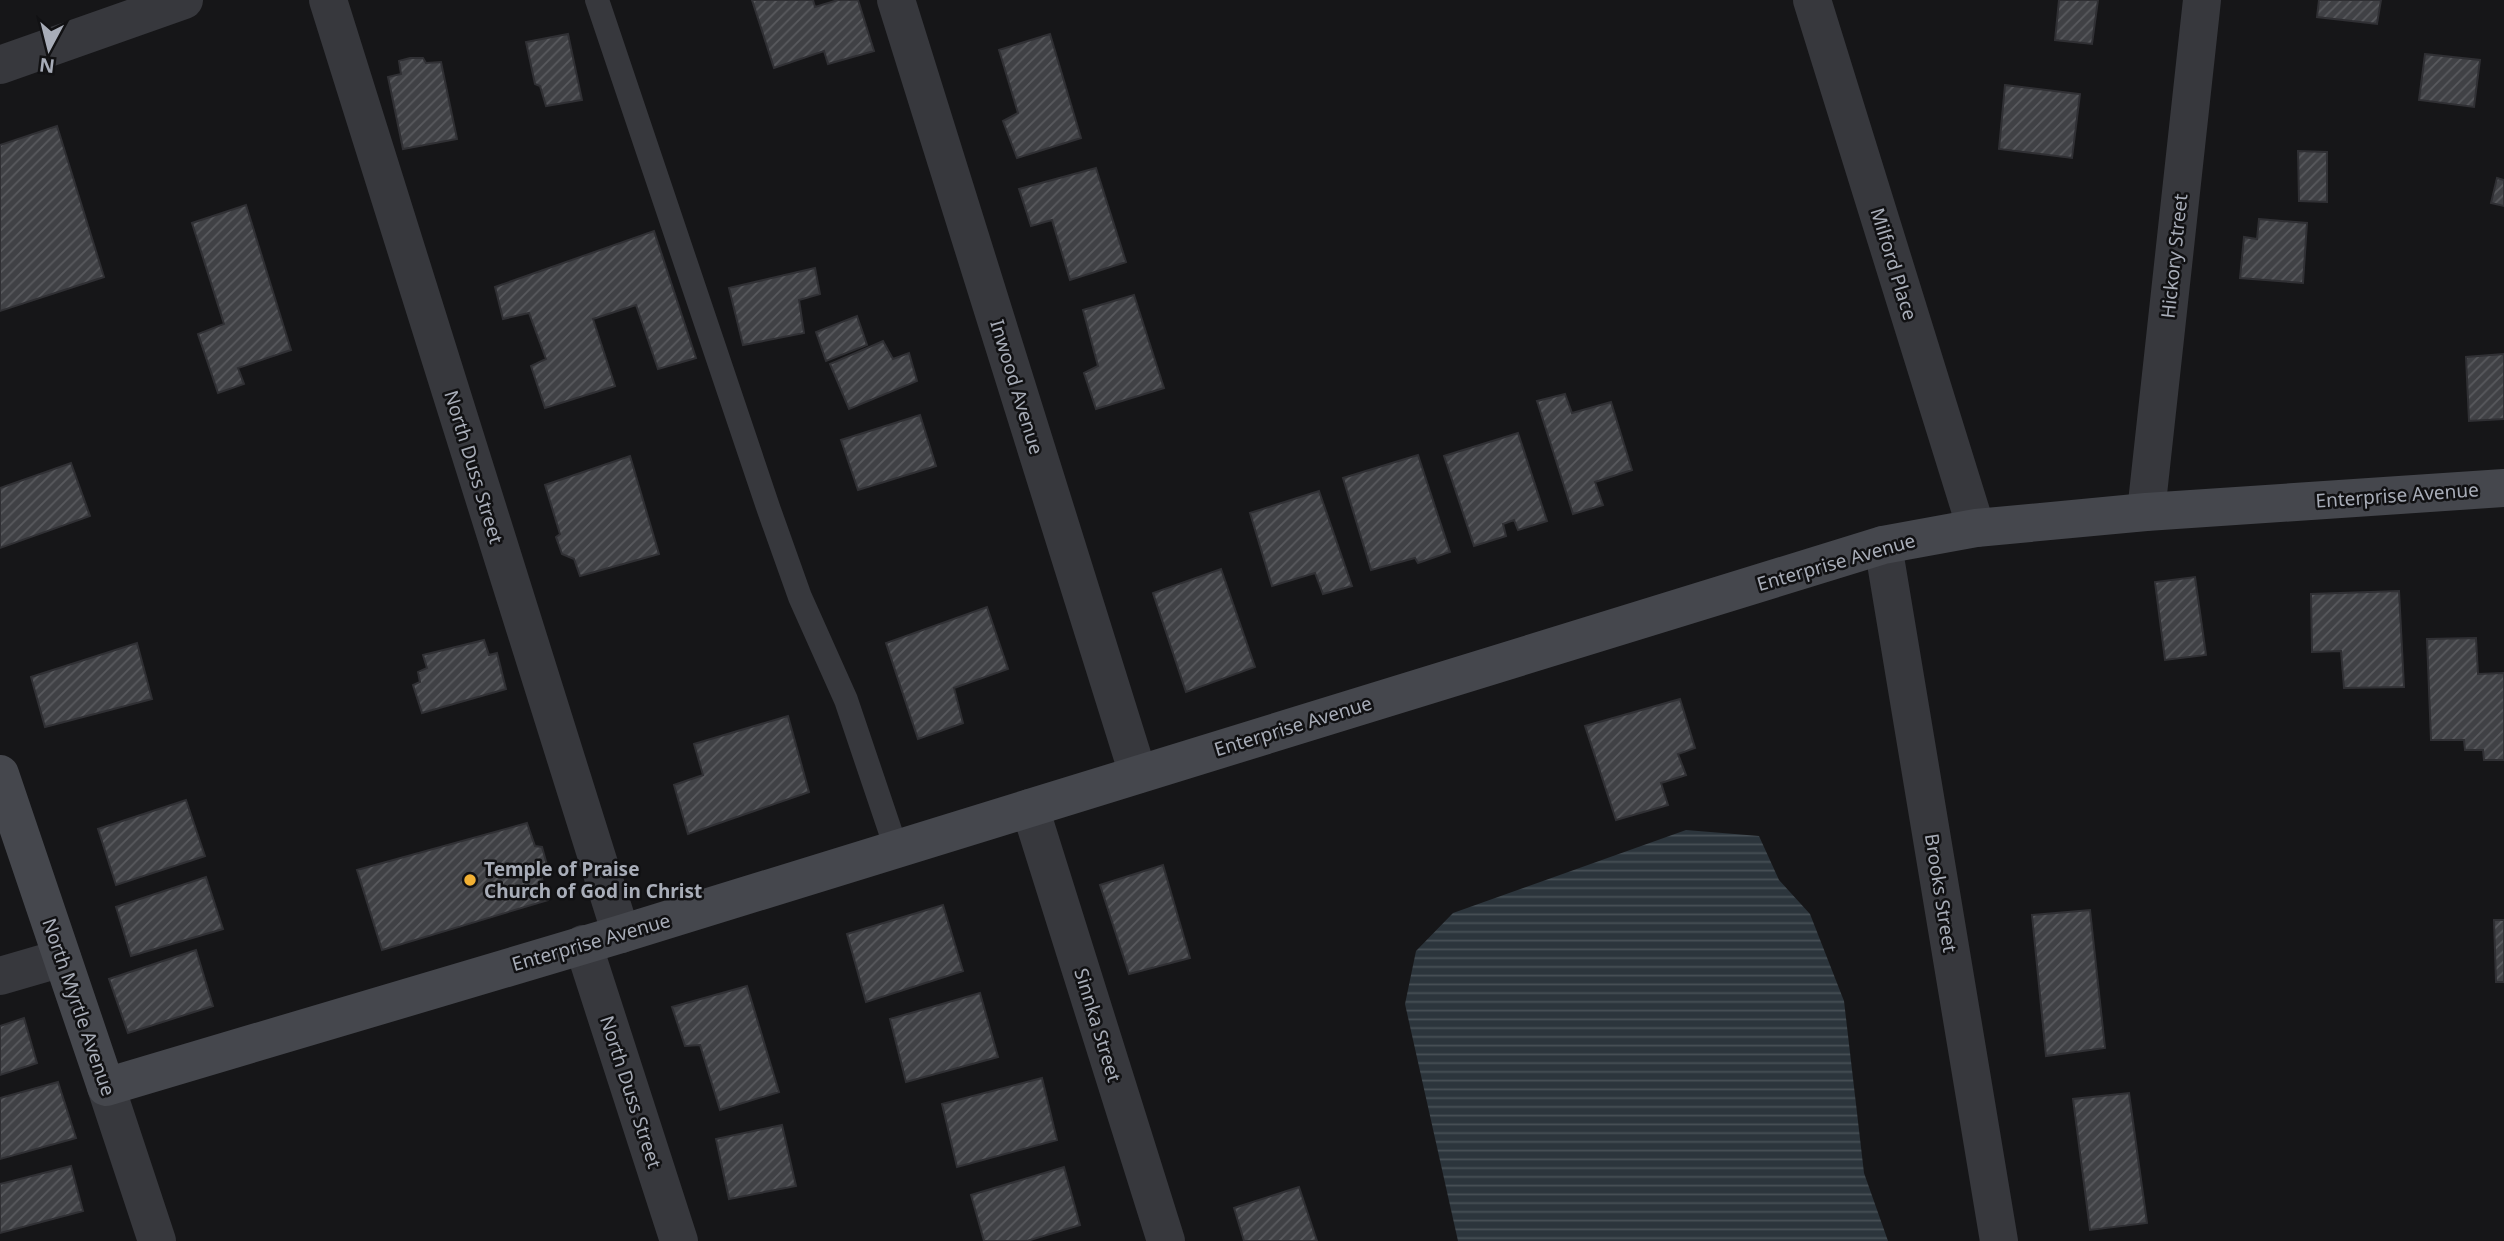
<svg xmlns="http://www.w3.org/2000/svg" width="2504" height="1241" viewBox="0 0 2504 1241" font-family="'Noto Sans',sans-serif">
	<style>
		.water { fill: url(#water-rules) }
		.building { fill: url(#building-hatch); stroke: #303034; stroke-width: 2 }
		.lines { fill: none; stroke-linecap: round; stroke-linejoin: round }
		.lane { stroke: #37383d; stroke-width: 24 }
		.street { stroke: #37383d; stroke-width: 38 }
		.secondary { stroke: #45474d; stroke-width: 38 }
		.poi-dot { fill: #f2b134; stroke: #111113; stroke-width: 2.5 }
		.labels { text-anchor: middle; stroke-width: 5; stroke-linejoin: round; paint-order: stroke }
		.street-label { font-size: 19px; fill: #a8adb8; stroke: #111113 }
		.poi-label { font-size: 19px; font-weight: bold; fill: #a8adb8; stroke: #111113; text-anchor: start }
	</style>
	<defs>
		<pattern id="water-rules" width="6" height="5" patternUnits="userSpaceOnUse" patternTransform="scale(1.75)"><rect width="6" height="5" fill="#2c353c"/><path d="M0 2.5h6" fill="none" stroke="#485056"/></pattern>
		<pattern id="building-hatch" width="6" height="6" patternUnits="userSpaceOnUse" patternTransform="scale(1.75)"><rect width="6" height="6" fill="#404145"/><path d="M-1 1l2-2M0 6l6-6M5 7l2-2" fill="none" stroke="#595a5e"/></pattern>
	</defs>
	<rect width="100%" height="100%" fill="#161618"/>
	<!-- water -->
	<path class="water" d="M1686 830 1759 836 1779 880 1810 914 1844 1001 1864 1173 1888 1241H1458L1405 1004 1416 951 1453 913Z"/>
	<!-- building -->
	<path class="building" d="M752 0H813L815 7 838 0H858L874 51 828 64 824 51 774 68Z
		M2059 0H2098L2092 44 2055 40Z
		M2319 0H2381L2377 24 2317 17Z
		M568 34 582 100 546 106 540 86 535 84 526 42Z
		M1050 34 1081 138 1017 158 1003 121 1018 113 999 50Z
		M2425 54 2480 60 2474 107 2419 100Z
		M410 58H423L426 63 441 62 457 139 403 149 388 77 401 74 399 61Z
		M2005 85 2080 94 2072 158 1999 149Z
		M57 126 104 277 0 311V145Z
		M2298 151 2327 152V202L2299 201Z
		M1096 168 1126 262 1070 280 1052 220 1031 226 1019 189Z
		M2497 178 2504 180V206L2491 203Z
		M246 205 291 350 238 368 244 384 218 393 198 334 224 324 192 223Z
		M2259 219 2307 223 2303 283 2240 278 2244 237 2257 239Z
		M654 231 696 358 658 369 636 305 593 319 615 386 545 408 531 366 546 359 529 313 503 319 495 287Z
		M815 268 820 294 799 300 804 333 743 345 729 288Z
		M1134 295 1164 388 1096 409 1084 373 1098 366 1083 310Z
		M857 316 867 345 826 361 816 332Z
		M883 341 893 359 909 353 917 381 849 409 830 364Z
		M2504 354V419L2469 421 2466 357Z
		M1565 394 1572 413 1611 402 1632 470 1595 482 1603 505 1573 514 1537 401Z
		M920 415 936 466 858 490 841 440Z
		M1518 433 1547 521 1518 530 1514 520 1503 524 1506 536 1474 546 1444 456Z
		M1418 455 1450 552 1418 563 1415 558 1371 570 1343 478Z
		M630 456 659 554 580 576 574 559 562 554 556 537 560 534 545 485Z
		M71 463 90 516 0 548V488Z
		M1319 491 1352 586 1323 594 1315 573 1272 586 1250 513Z
		M1221 569 1255 667 1186 692 1153 593Z
		M2195 577 2206 655 2165 660 2155 582Z
		M2399 591 2404 687 2344 688 2341 651 2312 652 2311 594Z
		M987 607 1008 669 954 688 963 723 918 739 886 643Z
		M2476 638 2478 674 2504 673V760H2484L2483 750H2465L2464 740H2431L2427 639Z
		M484 640 489 655 497 653 506 689 422 713 413 685 420 682 418 672 427 668 423 655Z
		M137 643 152 699 45 727 31 677Z
		M1680 699 1695 748 1678 754 1686 775 1661 783 1668 805 1616 820 1585 726Z
		M788 716 809 792 688 834 674 785 703 775 694 744Z
		M186 800 205 856 116 885 98 829Z
		M527 823 535 846 542 847 547 865 541 875 548 900 382 950 357 870Z
		M1163 865 1190 958 1129 974 1100 885Z
		M206 877 223 929 131 956 116 907Z
		M943 905 963 971 866 1002 847 934Z
		M2090 910 2105 1048 2046 1056 2032 915Z
		M2494 920H2504V982H2496Z
		M196 950 213 1006 128 1033 109 979Z
		M747 986 779 1092 720 1110 700 1045 685 1046 672 1007Z
		M980 993 998 1057 906 1082 890 1019Z
		M24 1018 37 1063 0 1075V1026Z
		M1042 1078 1057 1140 957 1167 942 1104Z
		M58 1082 76 1138 0 1159V1098Z
		M2129 1093 2147 1223 2090 1230 2073 1099Z
		M782 1125 796 1186 729 1199 716 1139Z
		M71 1166 83 1211 0 1233V1184Z
		M1064 1167 1080 1225 1027 1241H984L971 1195Z
		M1299 1187 1317 1241H1244L1234 1208Z"/>
	<g class="lines">
		<!-- lane -->
		<path class="lane" d="M597 0 769 510 800 597 846 700 896 848"/>
		<!-- street -->
		<path class="street" d="M328 0 621 934
			M896 0 1138 774
			M1812 0 1976 528
			M0 65 184 0
			M2146 512 2202 0
			M1883 545 1999 1241
			M1030 808 1166 1241
			M583 944 679 1241
			M0 976 62 958
			M106 1087 157 1241"/>
		<!-- secondary -->
		<path class="secondary" d="M0 774 106 1087 621 934 1883 545 1976 528 2146 512 2504 488"/>
	</g>
	<!-- markers -->
	<circle class="poi-dot" cx="470" cy="880" r="7"/>
	<g class="labels">
		<!-- street labels -->
		<g class="street-label">
			<text transform="translate(2174 256) rotate(-84)" y="7">Hickory Street</text>
			<text transform="translate(1894 264) rotate(73)" y="7">Milford Place</text>
			<text transform="translate(1017 387) rotate(73)" y="7">Inwood Avenue</text>
			<text transform="translate(474 467) rotate(73)" y="7">North Duss Street</text>
			<text transform="translate(2397 495) rotate(-4)" y="7">Enterprise Avenue</text>
			<text transform="translate(1836 562) rotate(-16)" y="7">Enterprise Avenue</text>
			<text transform="translate(1293 726) rotate(-17)" y="7">Enterprise Avenue</text>
			<text transform="translate(1941 893) rotate(81)" y="7">Brooks Street</text>
			<text transform="translate(591 942) rotate(-16)" y="7">Enterprise Avenue</text>
			<text transform="translate(79 1007) rotate(71)" y="7">North Myrtle Avenue</text>
			<text transform="translate(1098 1025) rotate(73)" y="7">Sinnka Street</text>
			<text transform="translate(631 1092) rotate(72)" y="7">North Duss Street</text>
		</g>
		<!-- poi labels -->
		<g class="poi-label">
			<text x="484" y="876">Temple of Praise<tspan x="484" dy="22">Church of God in Christ</tspan></text>
		</g>
	</g>
	<!-- north arrow -->
	<g transform="translate(49 49) rotate(187)" stroke="#111113" stroke-width="5" paint-order="stroke">
	<path d="M0-5L12 26L0 18L-12 26Z" fill="#a8adb8"/>
	<text y="-10" font-size="19" font-weight="bold" text-anchor="middle" fill="#a8adb8">N</text>
	</g>
</svg>
